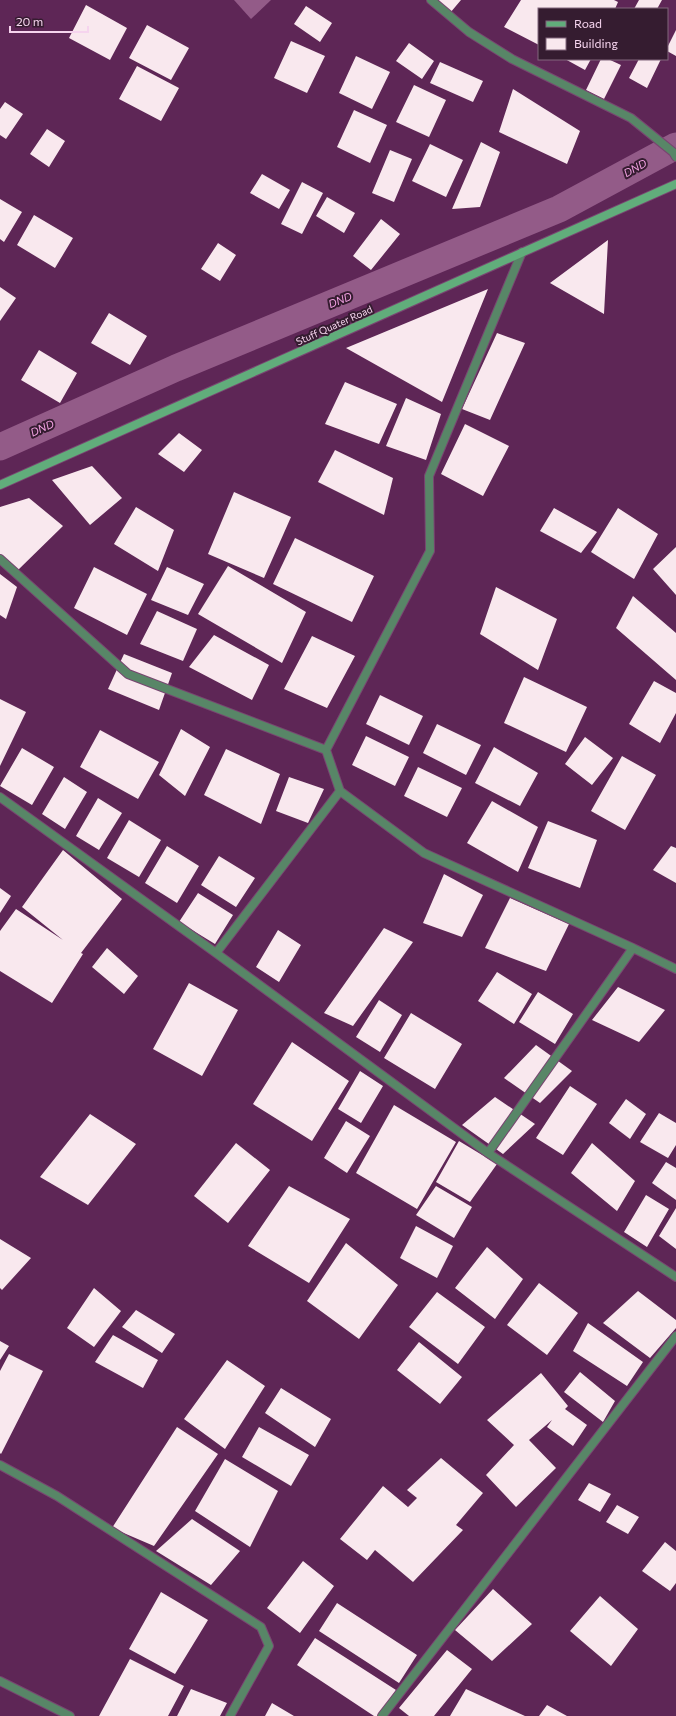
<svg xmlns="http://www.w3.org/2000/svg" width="676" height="1716" viewBox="0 0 676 1716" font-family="Commissioner,sans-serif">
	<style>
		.water { fill: #935b88 }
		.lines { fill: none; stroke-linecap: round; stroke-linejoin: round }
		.canal { stroke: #935b88; stroke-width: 27 }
		.building { fill: #f9e8ee }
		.street-casing { stroke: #794571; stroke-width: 10 }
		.secondary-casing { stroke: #794571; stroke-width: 10 }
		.street { stroke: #588667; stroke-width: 8 }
		.secondary { stroke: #61ad7b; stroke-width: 8 }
		.labels { text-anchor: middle; stroke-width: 4; stroke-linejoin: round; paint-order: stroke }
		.street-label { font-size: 10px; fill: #f6d4ee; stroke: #351c30 }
		.water-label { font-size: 11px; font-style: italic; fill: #f2a1e2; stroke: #351c30 }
	</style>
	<rect width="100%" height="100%" fill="#5e2656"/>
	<!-- water -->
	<path class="water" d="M234 0H271L251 19Z"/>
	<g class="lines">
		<!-- canal -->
		<path class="canal" d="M0 447 176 368 559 209 676 146"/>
	</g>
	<!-- building -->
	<path class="building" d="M434 0H461L450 13Z
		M521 0H614L618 2 615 9H539V45L504 27Z
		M639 0H662L657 9H634Z
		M86 5 127 28 110 60 69 38Z
		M306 6 332 23 320 42 294 24Z
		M147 25 189 48 171 80 129 58Z
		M676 30V56L667 51V48Z
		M291 41 325 56 307 93 274 78Z
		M409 43 434 61 422 79 396 61Z
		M356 56 390 72 372 109 339 93Z
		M565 59H591L585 70Z
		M601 59H608L621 65 604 99 586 90Z
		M639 59H661L647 88 629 78Z
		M440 62 483 81 473 102 430 83Z
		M137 66 179 88 161 121 119 99Z
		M414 85 446 100 429 137 396 122Z
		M513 89 580 131 567 164 499 132Z
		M5 102 23 114 6 139 0 135V109Z
		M354 110 387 125 370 163 337 147Z
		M47 129 65 141 49 167 30 154Z
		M481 142 500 152 480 207 452 209Z
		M430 144 463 160 446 197 412 181Z
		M390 150 412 159 394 202 372 193Z
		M262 174 290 190 279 209 250 193Z
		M302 182 323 193 302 234 281 224Z
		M327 197 355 213 344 233 316 216Z
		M0 199 22 212 4 242 0 239Z
		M34 215 73 238 55 268 17 245Z
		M381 219 400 234 371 270 353 256Z
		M608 240 604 314 550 283Z
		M218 243 236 255 220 281 201 269Z
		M0 287 16 298 0 321Z
		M488 289 442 402 346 348Z
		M109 313 147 336 130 365 91 343Z
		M497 333 525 343 490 420 462 409Z
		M39 350 77 373 60 403 21 380Z
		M345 382 397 404 379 444 325 424Z
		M406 398 441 414 426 460 386 446Z
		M465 424 509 446 483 496 441 474Z
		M179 433 202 450 184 472 158 454Z
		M335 450 393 478 384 515 318 482Z
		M92 466 122 498 90 525 52 480Z
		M234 492 291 517 264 578 208 554Z
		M29 498 63 526 18 570 0 554V507Z
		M136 507 174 530 158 571 114 544Z
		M554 508 597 532 581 553 540 531Z
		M618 508 658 534 634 579 591 552Z
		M295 538 374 576 352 622 273 584Z
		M676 547V595L653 569Z
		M228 566 306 612 282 663 198 614Z
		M94 567 147 594 127 635 74 608Z
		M167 567 204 584 188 615 151 600Z
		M0 574 17 587 6 619 0 615Z
		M496 587 557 619 538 670 480 634Z
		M633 596 676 633V680L616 628Z
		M157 611 197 629 183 661 140 644Z
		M214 635 269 665 252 700 189 667Z
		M312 636 355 656 327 708 284 689Z
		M124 654 172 673 159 710 108 689Z
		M524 677 587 707 566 752 504 723Z
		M654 681 676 693V713L660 743 629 724Z
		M380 695 423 716 409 745 366 724Z
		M0 699 26 712 0 766Z
		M437 724 481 745 466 775 423 753Z
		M181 729 210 747 185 796 159 775Z
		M100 730 159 762 138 799 80 767Z
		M366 736 409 757 395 786 352 765Z
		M585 737 613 758 592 785 565 764Z
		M494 747 538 773 520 806 475 783Z
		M22 748 54 767 32 805 0 786Z
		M226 749 280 774 261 824 204 795Z
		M622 756 656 775 625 830 591 811Z
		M418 767 462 788 447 817 404 796Z
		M64 777 87 792 65 829 42 814Z
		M289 777 324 789 308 823 276 811Z
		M98 798 122 813 99 850 76 836Z
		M492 801 538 827 518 872 467 843Z
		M129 820 161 840 139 877 107 858Z
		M548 821 597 840 580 888 528 868Z
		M167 846 199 866 177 903 145 883Z
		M671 846 676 848V883L653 870Z
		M63 850 122 899 81 953 83 954 52 1003 0 971V931L16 909 63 940 22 907Z
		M219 856 255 878 236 907 201 885Z
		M444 874 483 895 462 937 423 923Z
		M0 888 11 896 0 913Z
		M198 893 233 915 215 944 179 922Z
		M510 898 569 924 546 971 485 948Z
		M384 928 413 942 353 1026 324 1013Z
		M278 930 301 945 279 982 256 967Z
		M107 948 138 976 124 994 92 967Z
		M497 972 532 994 514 1024 478 1001Z
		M189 983 238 1010 202 1076 153 1049Z
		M618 987 665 1010 639 1042 592 1020Z
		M538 992 573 1014 555 1044 519 1022Z
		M379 1000 402 1015 380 1052 356 1037Z
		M411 1013 462 1044 435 1089 384 1058Z
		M292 1042 349 1081 312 1141 253 1104Z
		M536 1045 572 1071 540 1103 504 1078Z
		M360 1071 383 1086 361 1123 338 1109Z
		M570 1086 597 1104 563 1155 536 1138Z
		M495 1097 535 1124 503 1154 462 1125Z
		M626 1099 646 1114 630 1139 609 1123Z
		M394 1105 456 1142 417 1209 356 1173Z
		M659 1113 676 1123V1145L668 1158 640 1142Z
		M90 1114 136 1144 88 1205 40 1177Z
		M346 1121 370 1136 347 1173 324 1158Z
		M459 1141 497 1164 470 1202 436 1182Z
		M236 1143 270 1170 228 1223 194 1196Z
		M592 1143 635 1181 617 1211 571 1173Z
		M666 1162 676 1168V1200L652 1183Z
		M289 1186 350 1219 309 1283 248 1246Z
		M436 1186 472 1207 454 1238 416 1215Z
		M646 1195 669 1209 647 1247 624 1232Z
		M676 1208V1249L659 1236Z
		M416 1226 453 1246 437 1278 400 1258Z
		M0 1239 31 1258 2 1290 0 1288Z
		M346 1243 398 1285 359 1339 307 1301Z
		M487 1247 523 1279 495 1319 455 1288Z
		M539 1283 578 1313 547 1355 507 1325Z
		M94 1288 121 1311 94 1347 67 1328Z
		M638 1291 676 1320V1328L650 1358 603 1323Z
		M437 1292 485 1327 458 1364 409 1327Z
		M136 1310 175 1334 162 1353 122 1327Z
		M588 1323 643 1362 627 1386 573 1351Z
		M113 1335 158 1360 143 1388 95 1362Z
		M0 1341 9 1346 0 1360Z
		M419 1342 462 1377 440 1404 397 1370Z
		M9 1354 43 1371 1 1454 0 1453V1371Z
		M227 1360 265 1386 225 1449 184 1419Z
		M580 1372 615 1401 603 1422 564 1392Z
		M541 1373 568 1406 565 1409 587 1425 573 1446 547 1427 552 1420 529 1440 556 1468 516 1507 486 1475 514 1445 487 1420Z
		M281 1388 331 1419 315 1447 265 1413Z
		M177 1427 218 1454 154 1546 112 1528Z
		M259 1427 309 1455 291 1486 242 1457Z
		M441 1458 483 1493 456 1525 463 1530 413 1582 375 1550 367 1560 340 1539 383 1486 408 1507 417 1498 407 1490Z
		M225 1459 278 1491 250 1547 195 1511Z
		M589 1483 611 1494 600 1512 578 1500Z
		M617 1505 639 1517 628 1534 606 1522Z
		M192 1519 240 1551 211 1585 156 1551Z
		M665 1542 676 1551V1583L670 1591 642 1571Z
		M303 1561 334 1586 300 1633 267 1608Z
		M493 1589 532 1624 492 1661 455 1630Z
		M161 1592 208 1620 175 1674 129 1649Z
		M600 1596 638 1629 611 1666 570 1631Z
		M337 1603 417 1655 399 1683 319 1631Z
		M315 1638 396 1690 379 1716H374L297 1665Z
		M447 1650 472 1669 434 1716H409L399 1708Z
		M130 1659 184 1686 168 1716H99Z
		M191 1689 227 1703 220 1716H177Z
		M466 1689 525 1716H450Z
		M272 1703 294 1716H265Z
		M547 1705 567 1716H539Z"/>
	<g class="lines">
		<!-- street casing -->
		<g class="street-casing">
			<path id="street" d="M431 0 469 32 512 59 631 118 673 152 676 157
				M0 559 128 674 326 750 340 791 424 853 633 948 676 969
				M326 750 430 551 429 476 522 252
				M0 797 216 953 488 1153 676 1277
				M216 953 340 791
				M488 1153 633 948
				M0 1465 57 1496 261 1627 269 1646 230 1716
				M0 1681 70 1716
				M382 1716 676 1336"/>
		</g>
		<!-- secondary casing -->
		<g class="secondary-casing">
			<path id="secondary" d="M0 485 676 184"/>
		</g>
		<!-- street -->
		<use href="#street" class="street"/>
		<!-- secondary -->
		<use href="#secondary" class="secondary"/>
	</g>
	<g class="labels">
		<!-- street labels -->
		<g class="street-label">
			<text transform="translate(334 325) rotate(-24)" y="4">Stuff Quater Road</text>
		</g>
		<!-- water labels -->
		<g class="water-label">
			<text transform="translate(635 168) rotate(-29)" y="4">DND</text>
			<text transform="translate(340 300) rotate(-22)" y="4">DND</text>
			<text transform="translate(42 428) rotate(-24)" y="4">DND</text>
		</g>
	</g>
	<!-- legend -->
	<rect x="538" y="8" width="130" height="52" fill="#351c30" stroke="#82667c"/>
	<rect x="546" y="21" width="20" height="6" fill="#61ad7b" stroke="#82667c"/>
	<text x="574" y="28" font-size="12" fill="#f6d4ee">Road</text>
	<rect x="546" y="38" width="20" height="12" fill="#f9e8ee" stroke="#82667c"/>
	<text x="574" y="48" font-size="12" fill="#f6d4ee">Building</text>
	<!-- scale -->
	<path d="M10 26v6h78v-6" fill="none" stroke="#f6d4ee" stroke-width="2"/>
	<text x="16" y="26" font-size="12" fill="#f6d4ee" stroke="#351c30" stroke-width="3" paint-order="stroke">20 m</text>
</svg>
